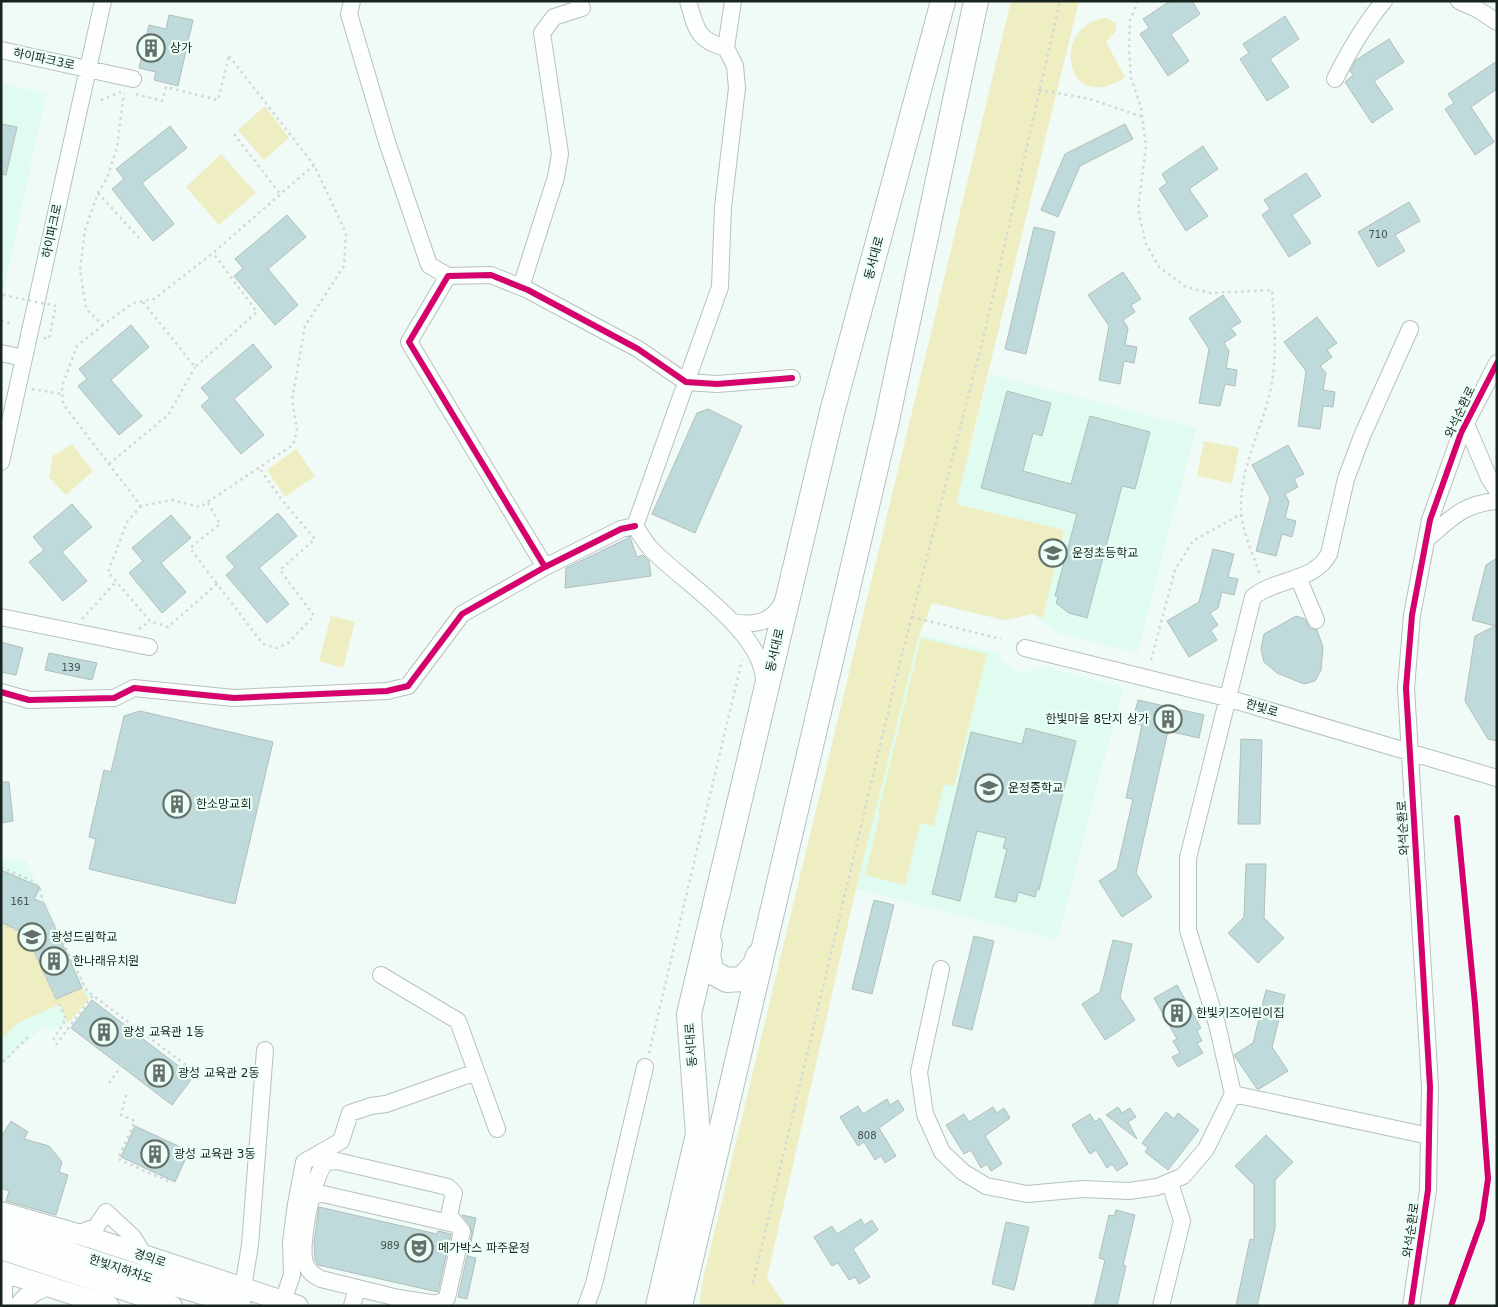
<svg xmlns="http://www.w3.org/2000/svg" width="1498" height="1307" viewBox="0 0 1498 1307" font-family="'DejaVu Sans','Noto Sans KR',sans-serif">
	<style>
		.built { fill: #e0fbf0 }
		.green { fill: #eeeec2 }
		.building { fill: #bfdada; stroke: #b2bebc }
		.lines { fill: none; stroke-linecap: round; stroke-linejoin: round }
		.minor-casing { stroke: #b7c1bd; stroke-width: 18 }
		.major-casing { stroke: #b7c1bd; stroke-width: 22 }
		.highway-casing { stroke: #b7c1bd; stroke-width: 26 }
		.path { stroke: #d2d7d4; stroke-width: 2.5; stroke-dasharray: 2.5 4; stroke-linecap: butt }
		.minor { stroke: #fdfefe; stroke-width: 16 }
		.major { stroke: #fdfefe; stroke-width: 20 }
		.highway { stroke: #fdfefe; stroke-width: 24 }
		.path-bridge { stroke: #d2d7d4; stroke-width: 2.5; stroke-dasharray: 2.5 4; stroke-linecap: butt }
		.cycleway-casing { stroke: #ebfff7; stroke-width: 9 }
		.cycleway { stroke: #d6006c; stroke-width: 6 }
		.labels { text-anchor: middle; stroke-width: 4.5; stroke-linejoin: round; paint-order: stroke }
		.number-label { font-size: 10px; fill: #42524e }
		.poi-label { font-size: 12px; fill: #18241f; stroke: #ebfff7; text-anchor: start }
		.street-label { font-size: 12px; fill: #18241f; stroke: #ebfff7 }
	</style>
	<rect width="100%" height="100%" fill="#f0faf6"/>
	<!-- built -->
	<path class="built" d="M1 83 46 94 4 290 1 289Z
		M989 374 1196 428 1137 653 1056 632 1032 614 1004 620 956 504Z
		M919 635 998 653 1002 662 1016 671 1026 672 1044 667 1123 687 1057 940 856 889Z
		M25 859 85 987 92 994 68 1023 50 1030 45 1025 1 1065V860Z"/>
	<!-- green -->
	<path class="green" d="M1011 1H1079L956 504 1064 530 1043 618 1032 614 1004 620 932 603 919 635 856 889 767 1278 786 1306H699L703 1279Z
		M1106 18 1116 23V31L1106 42 1125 77C1064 118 1050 24 1106 18Z
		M265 106 289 138 264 160 238 130Z
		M221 154 256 193 219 225 186 187Z
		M1204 441 1239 448 1232 483 1197 476Z
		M72 444 93 471 66 495 49 477 53 456Z
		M296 449 315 476 285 497 267 470Z
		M331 616 355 622 343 668 319 661Z
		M921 638 987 654 954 786 944 784 933 826 920 823 905 885 865 875 880 814 878 813Z
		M1 922 26 934 56 999 82 988 89 999 68 1023 60 1004 18 1023 1 1039Z"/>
	<!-- building -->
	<path class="building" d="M1170 1H1192L1200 14 1171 34 1189 61 1168 76 1140 34 1149 28 1143 19Z
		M169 15 193 20 178 86 154 80 156 72 139 68 149 25 166 29Z
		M1285 16 1299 39 1270 59 1289 87 1267 101 1240 59 1249 53 1243 44Z
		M1389 39 1404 62 1374 81 1393 109 1372 123 1345 82 1353 75 1350 71 1356 60Z
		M1497 61V89L1471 107 1494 142 1475 155 1445 109 1454 103 1448 94Z
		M1 124 17 127 6 175 1 174Z
		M1125 124 1133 139 1080 166 1058 217 1041 210 1065 154Z
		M170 126 187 148 142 183 174 224 153 241 112 189 124 179 116 169Z
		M1203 146 1218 169 1189 189 1208 216 1186 231 1159 189 1167 183 1162 174Z
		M1306 173 1321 196 1292 215 1311 243 1289 257 1262 215 1270 209 1264 200Z
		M1409 202 1420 221 1395 235 1405 251 1378 267 1358 232Z
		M287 215 306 237 268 269 298 305 275 325 234 276 243 268 235 259Z
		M1034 227 1055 232 1026 354 1005 349Z
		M1123 272 1141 299 1131 305 1135 312 1123 320 1128 328 1125 345 1137 347 1134 363 1124 361 1120 384 1099 380 1109 326 1088 295Z
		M1223 295 1241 322 1231 328 1236 335 1224 343 1229 351 1226 368 1237 370 1235 386 1225 384 1220 406 1199 403 1209 349 1189 318Z
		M1317 317 1337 343 1327 350 1332 357 1320 366 1326 373 1323 390 1335 392 1333 407 1323 406 1320 429 1298 426 1306 371 1284 342Z
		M131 325 149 347 111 380 142 416 119 435 78 386 87 379 79 369Z
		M253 344 272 367 234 399 264 435 241 454 201 406 210 398 201 388Z
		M1007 391 1051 403 1042 436 1033 433 1023 471 1071 484 1090 416 1150 432 1135 489 1122 486 1087 618 1069 613 1056 603 1058 597 1055 596 1077 514 981 488Z
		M708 409 742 426 695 533 652 514 697 413Z
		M1288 445 1304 474 1294 479 1298 487 1285 494 1289 502 1285 518 1296 521 1292 537 1282 534 1276 556 1256 551 1270 498 1252 465Z
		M72 504 92 527 62 552 87 581 63 601 29 562 44 550 33 537Z
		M278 513 297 536 259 568 289 604 267 623 226 575 235 567 226 557Z
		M171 515 191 538 161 563 186 592 162 613 129 573 143 561 132 548Z
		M630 537 637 557 643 555 649 561 651 576 565 588 566 568Z
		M1213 549 1234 554 1228 577 1238 579 1234 595 1222 592 1218 608 1210 613 1218 625 1211 630 1217 640 1189 657 1167 621 1199 602Z
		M1497 558V741L1488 739 1465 701 1475 636 1495 626 1472 620 1486 565Z
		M1296 616 1305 619 1310 628 1317 630 1323 647 1321 670 1315 681 1304 684 1277 673 1264 662 1261 649 1264 634Z
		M1 642 23 648 16 675 1 672Z
		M49 653 97 663 92 680 45 670Z
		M1138 700 1204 715 1199 738 1168 731 1136 873 1152 897 1122 917 1099 881 1117 869 1133 799 1126 798 1142 725 1132 723Z
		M140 711 273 742 235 904 89 869 96 839 89 837 104 770 111 772 124 716Z
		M1026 728 1076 741 1039 890 1037 889 1035 897 1018 892 1016 902 995 897 1007 849 1003 848 1006 838 977 831 960 901 932 894 971 732 1022 744Z
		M1241 739 1262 740 1260 824H1238Z
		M1 782H9L13 821 1 823Z
		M1246 864H1266L1264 918 1284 938 1258 963 1228 933 1244 917Z
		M1 870 40 887 34 899 44 903 82 988 56 999 26 934 1 922Z
		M874 900 894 905 872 994 852 989Z
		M974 936 994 941 972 1030 952 1025Z
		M1113 940 1132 944 1120 997 1135 1020 1105 1040 1082 1004 1100 992Z
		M1177 985 1201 1028 1197 1031 1202 1041 1197 1043 1203 1053 1178 1067 1172 1057 1180 1053 1173 1041 1177 1039 1154 998Z
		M1266 990 1285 995 1272 1047 1288 1071 1259 1089H1257L1234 1055 1253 1043Z
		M92 1000 193 1077 172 1105 71 1028Z
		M887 1099 890 1105 898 1100 904 1110 879 1128 896 1156 885 1163 881 1156 875 1160 864 1142 858 1146 840 1117 858 1106 863 1114Z
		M993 1107 997 1113 1004 1108 1010 1118 985 1136 1002 1164 991 1171 987 1164 981 1168 971 1150 964 1154 946 1125 964 1114 969 1122Z
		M1118 1107 1122 1113 1130 1108 1136 1117 1128 1122 1137 1139 1106 1115Z
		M1166 1112 1174 1119 1178 1113 1199 1130 1168 1170 1145 1152 1148 1148 1142 1143Z
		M1090 1114 1095 1122 1100 1118 1128 1164 1117 1171 1112 1164 1107 1168 1096 1150 1090 1154 1072 1125Z
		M11 1121 28 1132 24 1139 49 1146 62 1162 59 1172 68 1175 56 1215 6 1201 9 1191 1 1188V1137Z
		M135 1126 189 1151 175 1182 121 1157Z
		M1266 1135 1293 1162 1275 1180V1228L1257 1306H1236L1250 1239 1254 1240V1185L1235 1166Z
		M319 1207 437 1234 438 1231 451 1234 438 1292 318 1265 315 1260 314 1242Z
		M1116 1210 1135 1215 1123 1265 1126 1266 1117 1306H1094L1105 1260 1099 1258 1109 1215 1114 1216Z
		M462 1215 476 1218 468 1256 476 1258 467 1299 458 1297 472 1233 470 1225Z
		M861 1219 864 1225 872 1220 878 1230 853 1249 870 1277 859 1284 855 1277 849 1280 838 1263 832 1266 814 1237 832 1226 837 1234Z
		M1006 1222 1029 1227 1014 1290 992 1284Z"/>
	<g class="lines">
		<!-- minor casing -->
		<g class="minor-casing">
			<path id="minor" d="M352 1 349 14 387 142 429 265 448 276
				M688 1C696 28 696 40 726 48
				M1459 1 1477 9 1497 22
				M1 50 133 79
				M1335 79C1349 51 1364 25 1384 1
				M521 287 556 177 560 154 542 33 554 17 582 8 578 1
				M1 353 24 358
				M1466 424 1489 478 1497 490
				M1 462 103 1
				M635 526 720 287 723 207 737 88 735 66 726 48 733 1
				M635 526C640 534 646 544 653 551 686 584 764 633 764 682
				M1427 539C1452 518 1462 504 1497 501
				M545 567 409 342 448 276 491 275 528 290 638 349 686 382 717 384 792 378
				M1298 577 1316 620
				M1 617 149 647
				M732 622C755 626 773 623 784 600
				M1025 648 1227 698 1497 778
				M1 692 29 700 114 698 134 688 234 698 387 691 408 686 462 614 545 567 621 529 635 526
				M941 969 919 1072 925 1114 942 1152 963 1172 986 1186 1027 1194 1083 1189 1129 1191 1157 1187 1183 1176 1206 1149 1233 1094 1217 1024 1188 930V858L1253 597C1276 578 1314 582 1329 554L1346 479 1362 436 1410 329
				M381 975 458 1021 497 1129
				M1233 1094 1429 1136
				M337 1161 448 1187 454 1193 449 1215 462 1231 447 1298 438 1304 398 1298 321 1279C313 1275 309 1272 305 1263 299 1245 313 1175 326 1162Z
				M313 1195 323 1194 454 1224
				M76 1234 96 1227 106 1212 133 1237 145 1257
				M243 1288 250 1245 265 1050
				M283 1301 292 1275 291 1242 296 1204 304 1162 341 1141 350 1113 371 1106 386 1104 476 1072
				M352 1306 357 1288
				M586 1306 594 1284 645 1067
				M1161 1306 1182 1221 1170 1183
				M1411 1306 1428 1190 1430 1087 1406 688 1412 615 1430 520 1461 433 1497 363"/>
		</g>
		<!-- major casing -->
		<g class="major-casing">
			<path id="major" d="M1 1212 95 1239 298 1306
				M1 1230 120 1269 241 1306
				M1 1249 172 1306
				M1 1271 109 1306
				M2 1271V1306
				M19 1306 31 1293 45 1286"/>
		</g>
		<!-- highway casing -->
		<g class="highway-casing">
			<path id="highway" d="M710 944 708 956 712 972 727 980 742 979 755 965 758 956
				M658 1306 698 1134 689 1014 832 412 943 1
				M680 1306 886 425 976 1"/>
		</g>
		<!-- path -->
		<path class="path" d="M1138 1 1130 20 1129 49 1131 78 1141 107 1146 146 1138 209 1146 244 1159 267 1186 287 1211 293 1272 290C1274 325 1278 358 1270 392 1261 431 1239 470 1241 511 1241 529 1255 558 1260 576
			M229 56 314 165
			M1039 90 1090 99 1143 117
			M136 94 162 101 166 87 218 100 229 56
			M101 100 121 92
			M234 134 281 195
			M98 193 141 240
			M1 294V302
			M143 302 195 367 257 312 213 253
			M1 321 10 323
			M103 325 77 346 62 386 63 404 141 506 172 500 200 507 293 445 297 430 292 400 305 326 344 266 346 233 314 165 213 253 154 299 133 303 103 325 86 309 80 270 85 230 98 193 108 176 117 147 124 93
			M44 338 49 339 56 306
			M32 389 62 394
			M109 464 169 414 195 367
			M208 503 220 524 190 548 217 584
			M141 506 127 522 108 572 150 621 168 627 217 584 263 644 277 648 288 643 314 616 280 570 315 539 282 500 260 469
			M912 617 1001 639
			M82 619 116 582
			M139 629 150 621
			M1151 660 1175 570 1193 541 1241 514
			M1 867 30 880 40 887 43 903 87 991 195 1072 194 1081
			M1 924 26 934 66 1019 53 1040
			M56 1045 93 995
			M649 1053 742 660
			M3 1062 29 1036
			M109 1083 144 1034
			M126 1095 121 1115 135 1121 118 1159 172 1183
			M753 1283 897 674 985 331 1060 1"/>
		<!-- minor -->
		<use href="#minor" class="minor"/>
		<!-- major -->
		<use href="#major" class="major"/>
		<!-- highway -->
		<use href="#highway" class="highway"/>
		<!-- path-bridge -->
		<path class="path-bridge" d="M3 295 56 306"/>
		<!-- cycleway casing -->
		<g class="cycleway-casing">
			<path id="cycleway" d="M545 567 409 342 448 276 491 275 528 290 638 349 686 382 717 384 792 378
				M1 692 29 700 114 698 134 688 234 698 387 691 408 686 462 614 545 567 621 529 635 526
				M1411 1306 1428 1190 1430 1087 1406 688 1412 615 1430 520 1461 433 1497 363
				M1451 1306 1482 1220 1488 1179 1475 1004 1457 818"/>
		</g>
		<!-- cycleway -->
		<use href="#cycleway" class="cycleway"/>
	</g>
	<!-- icons -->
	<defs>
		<g id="building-ring" transform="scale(1.4375)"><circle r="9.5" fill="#ebfff7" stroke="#646f6a" stroke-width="1.5"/><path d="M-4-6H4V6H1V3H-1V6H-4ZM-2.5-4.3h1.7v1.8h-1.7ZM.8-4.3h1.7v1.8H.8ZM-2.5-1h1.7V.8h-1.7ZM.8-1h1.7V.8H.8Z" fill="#646f6a"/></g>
		<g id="school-ring" transform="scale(1.4375)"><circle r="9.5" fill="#ebfff7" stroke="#646f6a" stroke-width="1.5"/><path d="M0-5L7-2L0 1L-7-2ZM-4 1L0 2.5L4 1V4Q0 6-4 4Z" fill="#646f6a"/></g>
		<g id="theatre-ring" transform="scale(1.4375)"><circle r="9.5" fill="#ebfff7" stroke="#646f6a" stroke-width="1.5"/><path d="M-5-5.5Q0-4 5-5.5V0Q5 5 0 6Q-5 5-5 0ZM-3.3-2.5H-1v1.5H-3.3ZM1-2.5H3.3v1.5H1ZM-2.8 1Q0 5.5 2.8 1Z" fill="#646f6a"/></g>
	</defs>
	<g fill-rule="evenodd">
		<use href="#building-ring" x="151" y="48"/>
		<use href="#school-ring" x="1053" y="553"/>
		<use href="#building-ring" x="1168" y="719"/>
		<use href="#school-ring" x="989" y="788"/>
		<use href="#building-ring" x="177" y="804"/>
		<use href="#school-ring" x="32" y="937"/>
		<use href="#building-ring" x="54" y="961"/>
		<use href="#building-ring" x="1177" y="1013"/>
		<use href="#building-ring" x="104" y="1032"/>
		<use href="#building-ring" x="159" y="1073"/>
		<use href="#building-ring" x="155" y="1154"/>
		<use href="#theatre-ring" x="419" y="1248"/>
	</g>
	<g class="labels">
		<!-- number labels -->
		<g class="number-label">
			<text x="1378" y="238">710</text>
			<text x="71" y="671">139</text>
			<text x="20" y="905">161</text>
			<text x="867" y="1139">808</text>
			<text x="390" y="1249">989</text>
		</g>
		<!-- poi labels -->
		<g class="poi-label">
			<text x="170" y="52">상가</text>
			<text x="1072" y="557">운정초등학교</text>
			<text x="1149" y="723" text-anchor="end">한빛마을 8단지 상가</text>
			<text x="1008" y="792">운정중학교</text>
			<text x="196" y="808">한소망교회</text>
			<text x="51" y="941">광성드림학교</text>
			<text x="73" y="965">한나래유치원</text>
			<text x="1196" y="1017">한빛키즈어린이집</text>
			<text x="123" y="1036">광성 교육관 1동</text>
			<text x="178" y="1077">광성 교육관 2동</text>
			<text x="174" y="1158">광성 교육관 3동</text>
			<text x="438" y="1252">메가박스 파주운정</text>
		</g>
		<!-- street labels -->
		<g class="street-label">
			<text transform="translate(44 59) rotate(12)" y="4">하이파크3로</text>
			<text transform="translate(52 231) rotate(-78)" y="4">하이파크로</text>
			<text transform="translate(874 258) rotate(-75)" y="4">동서대로</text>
			<text transform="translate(1460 412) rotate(-65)" y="4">와석순환로</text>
			<text transform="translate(775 650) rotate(-77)" y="4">동서대로</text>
			<text transform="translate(1262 708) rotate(17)" y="4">한빛로</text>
			<text transform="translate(1403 828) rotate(-93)" y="4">와석순환로</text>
			<text transform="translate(691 1045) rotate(-94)" y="4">동서대로</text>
			<text transform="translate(1411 1230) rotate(-82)" y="4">와석순환로</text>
			<text transform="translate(150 1258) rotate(18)" y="4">경의로</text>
			<text transform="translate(121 1269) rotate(18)" y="4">한빛지하차도</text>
		</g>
	</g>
	<!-- border -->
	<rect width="1498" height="1307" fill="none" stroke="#18241f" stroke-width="5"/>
</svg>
